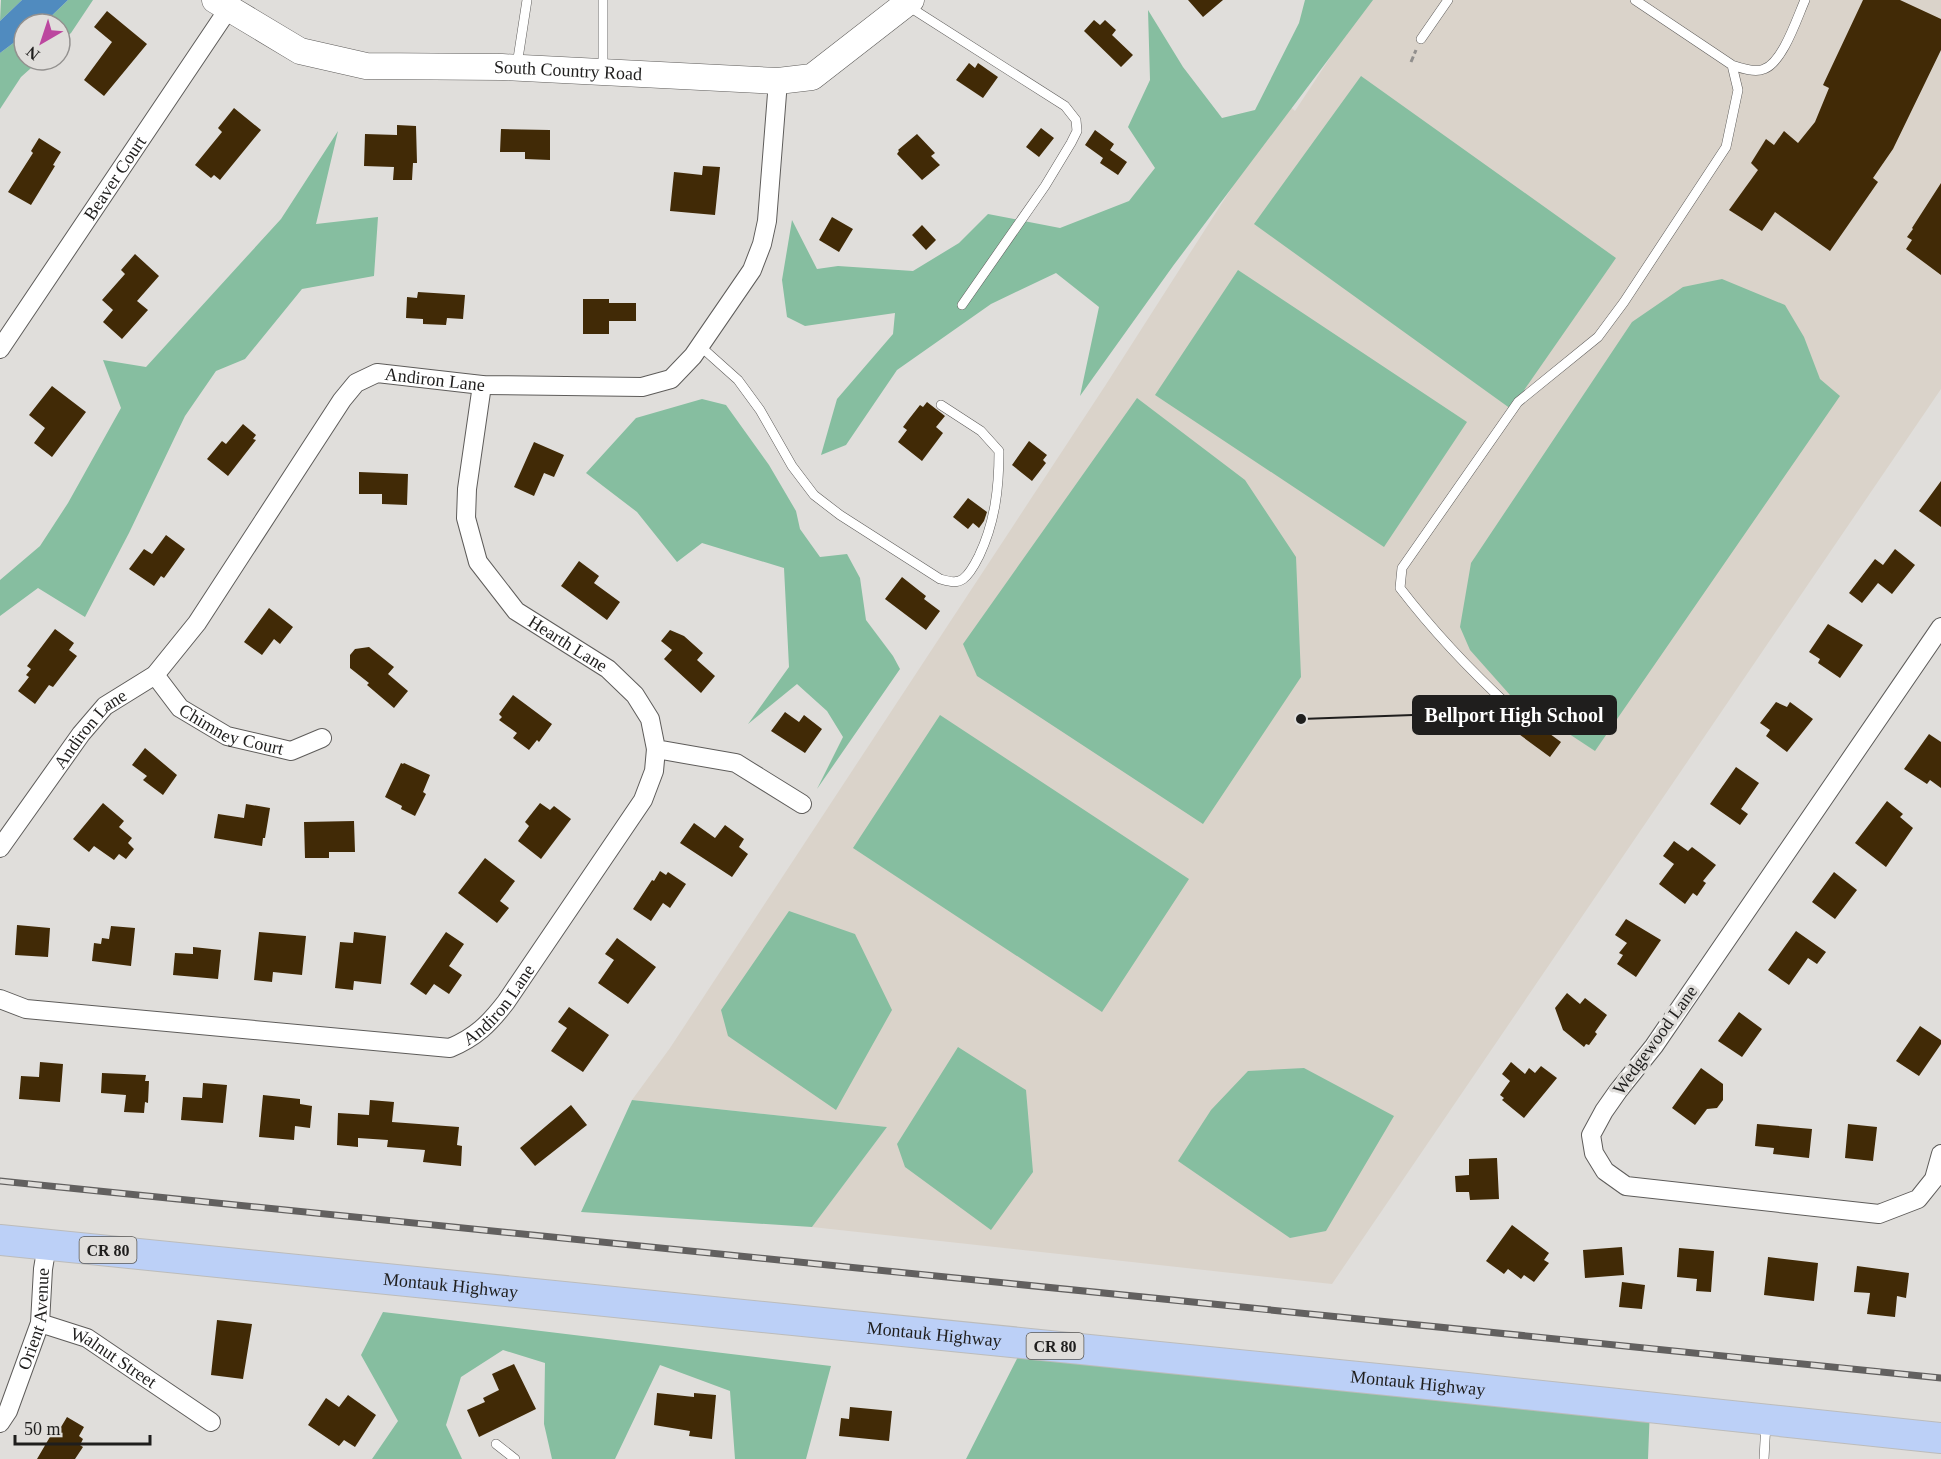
<svg xmlns="http://www.w3.org/2000/svg" width="1941" height="1459" viewBox="0 0 1941 1459" font-family="'Times New Roman',serif">
	<style>
		.built { fill: #dad3ca }
		.green { fill: #86bea0 }
		.water { fill: #508bbf }
		.building { fill: #412a06 }
		.lines { fill: none; stroke-linecap: round; stroke-linejoin: round }
		.service-casing { stroke: #5e5c5a; stroke-width: 10 }
		.minor-casing { stroke: #5e5c5a; stroke-width: 20 }
		.secondary-casing { stroke: #5e5c5a; stroke-width: 27 }
		.primary-casing { stroke: #bcbcbb; stroke-width: 32 }
		.path { stroke: #918f8d; stroke-width: 3; stroke-dasharray: 6 3; stroke-linecap: butt }
		.service { stroke: #fff; stroke-width: 9 }
		.minor { stroke: #fff; stroke-width: 18 }
		.secondary { stroke: #fff; stroke-width: 26 }
		.primary { stroke: #bcd0f7; stroke-width: 30 }
		.rail-casing { stroke: #62605f; stroke-width: 7 }
		.rail { stroke: #e0dedb; stroke-width: 4.5; stroke-dasharray: 14; stroke-linecap: butt }
		.labels { text-anchor: middle; stroke-width: 6; stroke-linejoin: round; paint-order: stroke }
		.shield { fill: #e0dedb; stroke: #595856; stroke-width: 1.5 }
		.shield-label { font-size: 16px; font-weight: bold; fill: #1f1e1d }
		.street-label { font-size: 18px; fill: #1f1e1d; stroke: #e0dedb }
		.leader { fill: none; stroke: #1f1e1d; stroke-width: 2 }
		.callout-dot { fill: #1f1e1d; stroke: #e0dedb; stroke-width: 2 }
		.callout { fill: #1f1e1d; stroke: #1f1e1d; stroke-width: 2 }
		.callout-label { font-size: 20px; text-anchor: middle; font-weight: bold; fill: #fff }
	</style>
	<rect width="100%" height="100%" fill="#e0dedb"/>
	<!-- built -->
	<path class="built" d="M1368 0H1941V389L1332 1284 812 1227 887 1127 632 1100 670 1048 1105 386 1286 103 1295 111Z"/>
	<!-- green -->
	<path class="green" d="M1 0H22L0 21Z
		M68 0H93L71 33 60 42V24H43Z
		M1305 0H1373L1173 266 1080 396 1099 307 1056 273 991 304 897 370 846 445 821 455 837 399 893 334 895 313 805 326 787 317 782 280 792 220 817 269 838 266 913 271 959 243 988 214 1060 228 1129 201 1155 168 1128 127 1150 80 1148 10 1183 67 1222 118 1255 110 1299 23Z
		M24 35V60H40L21 77 0 109V53Z
		M1361 76 1616 258 1511 409 1254 224Z
		M338 131 316 224 378 217 374 276 302 289 245 359 216 371 185 416 129 533 85 617 38 588 0 616V580L40 546 68 503 121 408 103 360 146 367 281 219Z
		M1238 270 1467 422 1384 547 1155 395Z
		M1722 279 1785 305 1804 337 1820 379 1840 396 1595 751 1510 695 1470 650 1460 627 1471 563 1632 322 1683 287Z
		M1137 398 1245 480 1296 557 1301 677 1203 824 977 676 963 644Z
		M702 399 726 405 769 465 796 511 800 529 820 557 847 554 860 578 866 620 893 656 900 669 817 789 843 737 827 711 797 684 748 724 789 667 784 568 702 543 677 562 637 512 586 473 636 418Z
		M940 715 1189 879 1102 1012 853 848Z
		M789 911 855 934 892 1010 836 1110 728 1036 721 1010Z
		M958 1047 1026 1090 1033 1172 991 1230 905 1167 897 1144Z
		M1304 1068 1394 1116 1326 1231 1290 1238 1178 1161 1211 1110 1248 1071Z
		M632 1100 887 1127 812 1227 581 1212Z
		M383 1312 831 1366 806 1459H735L730 1391 660 1365 615 1459H552L544 1424 545 1363 503 1350 461 1377 446 1425 462 1459H372L398 1421 361 1355Z
		M1025 1343 1650 1407 1648 1459H966Z"/>
	<!-- water -->
	<path class="water" d="M22 0H68L43 24H24V35L0 53V21Z"/>
	<!-- building -->
	<path class="building" d="M1188 0H1223L1203 17Z
		M1863 0H1900L1941 19V50L1893 149 1873 178 1878 182 1830 251 1775 212 1762 231 1729 210 1758 170 1751 163 1766 139 1774 145 1784 131 1798 143 1815 122 1829 88 1823 85Z
		M107 11 147 44 104 96 84 80 112 42 94 27Z
		M1094 20 1100 25 1105 20 1116 30 1112 35 1133 55 1121 67 1084 31Z
		M969 63 975 68 978 63 998 77 983 98 956 80Z
		M234 108 261 130 220 180 214 175 211 178 195 165 222 132 218 128Z
		M397 125 416 126 417 163H413L412 180H393L394 167 364 166 365 134 397 135Z
		M1041 128 1054 138 1039 157 1026 147Z
		M501 129 550 130V160L525 159V152H500Z
		M1095 130 1114 144 1110 150 1127 162 1118 175 1100 163 1103 158 1085 145Z
		M917 134 935 153 931 156 940 165 922 180 897 154 899 151 898 150Z
		M39 138 61 152 53 165 55 166 31 205 8 192 33 153 31 151Z
		M703 166 720 167 715 215 670 211 674 172 702 175Z
		M1941 183V275L1906 249 1912 240 1907 237 1913 229 1912 228Z
		M832 217 853 229 839 252 819 240Z
		M922 225 936 240 926 250 912 235Z
		M135 254 159 276 137 301 148 310 122 339 103 322 113 310 102 300 125 274 121 270Z
		M418 292 465 295 463 319 447 318 446 325 423 324V319L406 318 407 297 417 298Z
		M583 299H609V303H636V321H609V334H583Z
		M52 386 86 412 52 457 34 443 45 428 29 415Z
		M927 402 945 416 936 427 943 433 922 461 898 442 907 430 903 427 909 419 920 405 923 407Z
		M243 424 256 435 253 439 256 440 228 476 207 459 222 441 226 444Z
		M1029 441 1047 455 1043 460 1046 463 1032 481 1012 465Z
		M534 442 564 455 554 477 544 473 534 496 514 487Z
		M359 472 408 474 407 505 382 504V494H359Z
		M1941 481V527L1919 511Z
		M968 498 987 512 984 521 979 528 973 523 968 529 953 517Z
		M166 535 185 549 164 578 161 576 154 586 129 569 144 549 152 554Z
		M1895 549 1915 565 1892 594 1878 583 1862 603 1849 593 1875 559 1883 565Z
		M579 561 599 576 594 583 620 602 607 620 561 586Z
		M902 577 926 596 924 599 940 611 926 630 885 599Z
		M269 608 293 627 280 644 274 639 262 655 244 642Z
		M1828 624 1863 645 1840 678 1818 663 1820 659 1809 652Z
		M55 629 74 643 69 650 77 656 53 687 49 685 35 704 18 691 29 677 26 675 31 669 27 666Z
		M670 630 684 636 703 653 697 660 715 676 701 693 664 659 672 650 661 641Z
		M369 647 394 667 388 674 408 691 394 708 367 685 369 683 350 668V655L355 649Z
		M513 695 552 724 539 742 537 740 529 750 513 738 517 733 499 720 502 717 499 714Z
		M1776 702 1787 707 1790 702 1813 719 1787 752 1766 736 1770 730 1760 723Z
		M1517 710 1561 742 1550 757 1501 721 1507 713 1512 715Z
		M785 712 799 722 804 715 822 729 805 753 771 731Z
		M1929 734 1941 742V788L1930 780 1927 784 1904 769Z
		M145 748 177 775 163 795 143 780 147 776 132 765Z
		M401 763 403 764 404 763 430 775 423 792 426 794 415 816 401 809 402 806 385 797Z
		M1736 767 1759 783 1741 809 1748 814 1740 825 1710 804Z
		M1887 801 1903 814 1900 817 1913 828 1886 867 1855 843Z
		M103 803 124 821 119 827 132 838 128 843 134 849 126 859 119 854 114 860 94 846 89 852 73 839Z
		M540 803 550 810 554 806 571 819 541 859 518 841 529 826 525 822Z
		M246 804 270 808 265 838H263L262 846 214 838 218 814 244 818Z
		M354 821 355 852H329V858H305L304 822Z
		M694 823 715 838 725 825 744 839 739 847 748 854 732 877 680 843Z
		M1674 841 1688 851 1692 847 1716 865 1703 881 1706 883 1697 896 1693 893 1685 904 1659 884 1674 864 1663 856Z
		M485 858 515 881 500 901 509 908 497 923 458 893Z
		M660 871 666 875 668 872 686 884 670 908 663 903 651 921 633 909 652 880 654 881Z
		M1834 872 1857 890 1835 919 1812 902Z
		M1626 919 1661 940 1636 977 1617 964 1623 955 1619 953 1627 943 1615 935Z
		M17 925 50 928 48 957 15 955Z
		M111 926 135 928 131 966 92 961 94 943 101 944 102 938 109 939Z
		M1796 931 1826 952 1817 964 1808 958 1789 985 1768 970Z
		M259 932 306 936 302 975 273 972 272 982 254 980Z
		M354 932 386 936 381 984 354 981 353 990 335 988 340 942 353 943Z
		M446 932 464 944 449 966 462 975 449 994 434 984 426 995 410 984Z
		M617 938 656 967 628 1004 598 983 614 960 605 954Z
		M193 947 221 950 218 979 173 975 175 953 193 954Z
		M1567 993 1580 1004 1585 998 1607 1015 1595 1032 1597 1034 1589 1045 1586 1044 1584 1047 1563 1030 1555 1008Z
		M569 1007 609 1035 583 1072 551 1051 567 1028 558 1022Z
		M1739 1012 1762 1029 1742 1057 1718 1041Z
		M1920 1026 1941 1040V1044L1919 1076 1896 1061Z
		M40 1062 63 1064 60 1102 19 1099 21 1076 39 1077Z
		M1511 1062 1525 1074 1529 1068 1535 1073 1541 1066 1557 1078 1524 1118 1502 1100 1504 1098 1500 1095 1510 1081 1502 1074Z
		M1701 1068 1723 1084V1100L1717 1108 1707 1109 1695 1125 1672 1108Z
		M102 1073 146 1075 145 1081H149L148 1103 145 1102 144 1113 124 1112 126 1095 101 1093Z
		M203 1083 227 1085 223 1123 181 1120 183 1097 202 1098Z
		M263 1095 300 1099V1104L312 1106 310 1128 295 1126 294 1140 259 1137Z
		M370 1100 394 1102 392 1122 459 1127 457 1145 462 1146 461 1166 423 1162 425 1150 387 1147 388 1140 358 1138V1147L337 1145 338 1113 369 1115Z
		M571 1105 587 1125 535 1166 520 1148Z
		M1757 1124 1812 1129 1809 1158 1773 1154 1774 1148 1755 1146Z
		M1848 1124 1877 1127 1873 1161 1845 1158Z
		M1497 1158 1499 1199 1470 1200 1469 1192H1456L1455 1176 1469 1175V1159Z
		M1512 1225 1549 1253 1544 1260 1549 1263 1534 1282 1524 1275 1521 1279 1508 1269 1504 1274 1486 1261Z
		M1622 1247 1624 1275 1585 1278 1583 1250Z
		M1679 1248 1714 1251 1711 1292 1696 1291 1697 1279 1677 1277Z
		M1768 1257 1818 1263 1814 1301 1764 1295Z
		M1857 1266 1909 1273 1906 1298 1897 1296 1895 1317 1867 1314 1870 1293 1854 1292Z
		M1622 1282 1645 1285 1642 1309 1619 1307Z
		M217 1320 252 1324 243 1379 211 1375Z
		M514 1364 536 1409 479 1437 467 1410 485 1402 483 1398 499 1390 492 1374Z
		M657 1393 694 1397V1393L716 1395 712 1439 689 1436 690 1431 654 1425Z
		M348 1395 376 1415 355 1447 344 1440 339 1446 308 1425 326 1398 339 1407Z
		M850 1407 892 1411 889 1441 839 1436 841 1418 849 1419Z
		M67 1417 84 1427 79 1436 83 1439 80 1445 83 1447 75 1459H37L54 1430 58 1432Z"/>
	<g class="lines">
		<!-- service casing -->
		<g class="service-casing">
			<path id="service" d="M1635 0 1732 65C1741 68 1755 73 1764 69 1783 62 1797 18 1805 0
				M908 6 1065 106 1076 120 1077 131 1071 143 1045 186 962 305
				M1421 39 1448 0
				M517 65 527 0
				M603 70V0
				M700 346 738 380 760 410 792 466 814 495 840 515 940 579C948 581 956 584 963 579 970 574 975 564 979 556 995 522 999 489 999 451L981 431 941 405
				M1511 708C1472 672 1433 631 1400 588L1402 568 1518 402 1598 337 1624 302 1726 147 1738 90 1732 65
				M496 1444 515 1459
				M1764 1459 1766 1422"/>
		</g>
		<!-- minor casing -->
		<g class="minor-casing">
			<g id="minor">
				<path id="s1" d="M0 349 229 8"/>
				<path id="s2" d="M482 385 467 489 466 518 478 562 516 611 608 669 635 695 650 719 656 749 736 763 802 804"/>
				<path d="M1941 627 1654 1046 1618 1091 1604 1111 1591 1135 1594 1153 1605 1171 1626 1186 1879 1214 1918 1199 1934 1179 1941 1154"/>
				<path id="s3" d="M155 675 180 708 227 736 291 751 322 738"/>
				<path id="s4" d="M0 848 81 734 105 706 155 675 197 623 342 400 356 383 377 373 482 385 642 387 671 379 693 356 752 270 762 244 767 221 778 81"/>
				<path id="s5" d="M0 999 26 1009 450 1048C476 1037 489 1024 506 1002L643 800 654 771 656 749"/>
				<path id="s6" d="M40 1323 87 1338 211 1422"/>
				<path id="s7" d="M0 1423 8 1411 40 1323 43 1269 47 1245"/>
			</g>
		</g>
		<!-- secondary casing -->
		<g class="secondary-casing">
			<g id="secondary">
				<path id="s8" d="M215 0 300 51 366 66 502 67 778 81 812 77 911 0"/>
			</g>
		</g>
		<!-- primary casing -->
		<g class="primary-casing">
			<g id="primary">
				<path id="s9" d="M0 1240 1467 1388 1941 1438"/>
			</g>
		</g>
		<!-- path -->
		<path class="path" d="M1411 62 1416 50"/>
		<!-- service -->
		<use href="#service" class="service"/>
		<!-- minor -->
		<use href="#minor" class="minor"/>
		<!-- secondary -->
		<use href="#secondary" class="secondary"/>
		<!-- primary -->
		<use href="#primary" class="primary"/>
		<!-- rail casing -->
		<g class="rail-casing">
			<path id="rail" d="M0 1181 1941 1378"/>
		</g>
		<!-- rail -->
		<use href="#rail" class="rail"/>
	</g>
	<g class="labels">
		<!-- shield labels -->
		<g class="shield">
			<rect x="79.5" y="1237" width="57" height="26" rx="4.5"/>
			<rect x="1026.5" y="1333" width="57" height="26" rx="4.5"/>
		</g>
		<g class="shield-label">
			<text x="108" y="1256">CR 80</text>
			<text x="1055" y="1352">CR 80</text>
		</g>
		<!-- street labels -->
		<g class="street-label">
			<text dy="6" stroke="none"><textPath href="#s8" startOffset="369">South Country Road</textPath></text>
			<text dy="6" stroke="none"><textPath href="#s1" startOffset="206">Beaver Court</textPath></text>
			<text dy="6" stroke="none"><textPath href="#s4" startOffset="672">Andiron Lane</textPath></text>
			<text dy="6" stroke="none"><textPath href="#s2" startOffset="303">Hearth Lane</textPath></text>
			<text dy="6" stroke="none"><textPath href="#s3" startOffset="98">Chimney Court</textPath></text>
			<text dy="6" stroke="none"><textPath href="#s4" startOffset="150">Andiron Lane</textPath></text>
			<text dy="6" stroke="none"><textPath href="#s5" startOffset="520">Andiron Lane</textPath></text>
			<text transform="translate(1655 1040) rotate(-54)" y="6">Wedgewood Lane</text>
			<text dy="6" stroke="none"><textPath href="#s9" startOffset="453">Montauk Highway</textPath></text>
			<text dy="6" stroke="none"><textPath href="#s7" startOffset="111">Orient Avenue</textPath></text>
			<text dy="6" stroke="none"><textPath href="#s9" startOffset="939">Montauk Highway</textPath></text>
			<text dy="6" stroke="none"><textPath href="#s6" startOffset="82">Walnut Street</textPath></text>
			<text dy="6" stroke="none"><textPath href="#s9" startOffset="1425">Montauk Highway</textPath></text>
		</g>
	</g>
	<!-- callouts -->
	<path class="leader" d="M1301 719L1413 715"/>
	<circle class="callout-dot" cx="1301" cy="719" r="6"/>
	<rect class="callout" x="1413" y="696" width="203" height="38" rx="6"/>
	<g class="callout-label">
		<text x="1514" y="722">Bellport High School</text>
	</g>
	<!-- north arrow -->
	<g transform="translate(42 42) rotate(219)"><circle r="28" fill="#e0dedb" stroke="#93918f" stroke-width="1.5"/>
	<path d="M0-4.5L10 22L0 15L-10 22Z" fill="#bc479f"/>
	<text y="-9" font-size="16" font-weight="bold" text-anchor="middle" fill="#1f1e1d">N</text>
	</g>
	<!-- scale -->
	<path d="M15 1435v9h135v-9" fill="none" stroke="#1f1e1d" stroke-width="3"/>
	<text x="24" y="1435" font-size="18" fill="#1f1e1d" stroke="#e0dedb" stroke-width="4.5" paint-order="stroke">50 m</text>
</svg>
